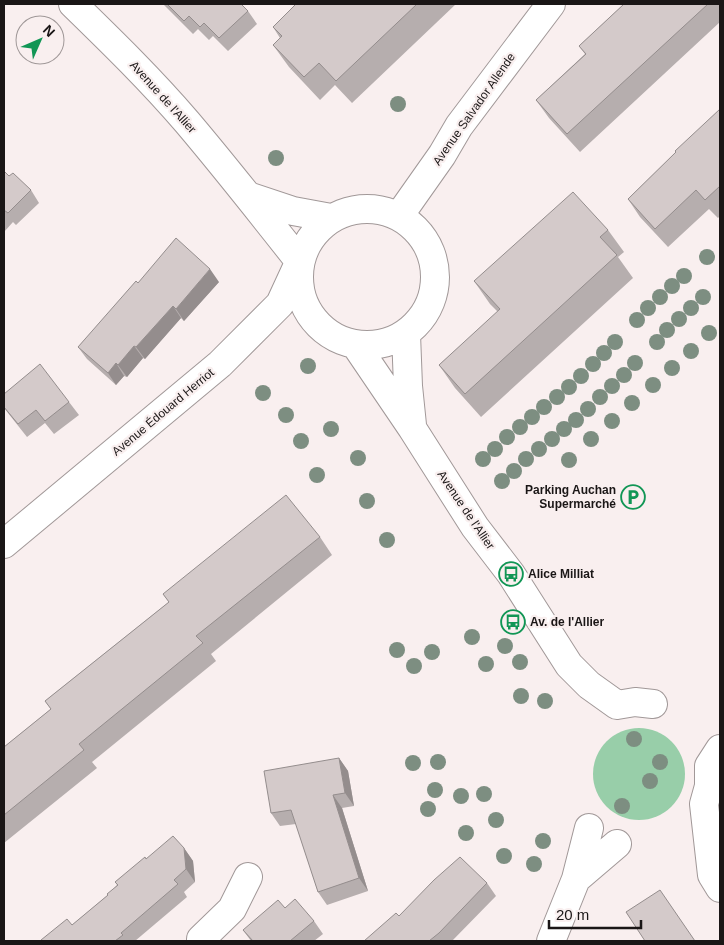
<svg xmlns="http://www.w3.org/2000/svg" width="724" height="945" viewBox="0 0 724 945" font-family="Arial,sans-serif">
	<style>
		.green { fill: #98cea9 }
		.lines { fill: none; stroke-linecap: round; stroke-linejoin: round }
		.street-casing { stroke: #a19898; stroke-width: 30 }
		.street { stroke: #fff; stroke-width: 28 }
		.tree { fill: #7d8e81 }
		.wall { fill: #b6aeae }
		.shaded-wall { fill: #948d8d }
		.building { fill: #d4caca; stroke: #948d8d }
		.labels { text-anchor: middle; stroke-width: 4.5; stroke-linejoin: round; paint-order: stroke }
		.street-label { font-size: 12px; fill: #1a1616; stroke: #f9efef }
		.poi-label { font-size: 12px; font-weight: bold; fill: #1a1616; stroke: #f9efef; text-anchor: start }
	</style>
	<rect width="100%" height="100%" fill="#f9efef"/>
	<!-- green -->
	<path class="green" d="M593 774a46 46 0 1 1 92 0a46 46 0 1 1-92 0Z"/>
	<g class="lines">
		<!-- street casing -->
		<g class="street-casing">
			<path id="street" d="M73 4C112 42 151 80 187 122 226 168 263 215 300 262
				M248 196 293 211 331 218
				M299 277a68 68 0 1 1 136 0a68 68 0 1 1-136 0Z
				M399 216 442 155 459 126 551 4
				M406 334 408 386 412 425
				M355 344 412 428 475 527 511 574 569 665 589 685 617 705 635 702 653 704
				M4 544 220 364 280 304 298 265
				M720 749 709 766V786L704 804 712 875 720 888
				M576 879 617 844
				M201 941V939L232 909 248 877
				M552 941H551L576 879 589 828"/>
		</g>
		<!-- street -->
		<use href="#street" class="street"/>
	</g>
	<!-- trees -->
	<g class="tree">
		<circle cx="398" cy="104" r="8"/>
		<circle cx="276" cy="158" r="8"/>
		<circle cx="707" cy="257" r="8"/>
		<circle cx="684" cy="276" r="8"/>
		<circle cx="672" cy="286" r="8"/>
		<circle cx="660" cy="297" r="8"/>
		<circle cx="703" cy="297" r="8"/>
		<circle cx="648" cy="308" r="8"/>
		<circle cx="691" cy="308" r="8"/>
		<circle cx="679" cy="319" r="8"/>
		<circle cx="637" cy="320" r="8"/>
		<circle cx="667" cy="330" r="8"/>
		<circle cx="709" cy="333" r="8"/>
		<circle cx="615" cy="342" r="8"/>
		<circle cx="657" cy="342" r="8"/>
		<circle cx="691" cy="351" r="8"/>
		<circle cx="604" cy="353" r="8"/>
		<circle cx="635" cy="363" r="8"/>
		<circle cx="593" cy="364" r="8"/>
		<circle cx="308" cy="366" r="8"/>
		<circle cx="672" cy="368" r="8"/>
		<circle cx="624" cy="375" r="8"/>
		<circle cx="581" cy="376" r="8"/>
		<circle cx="653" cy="385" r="8"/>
		<circle cx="612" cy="386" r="8"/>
		<circle cx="569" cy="387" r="8"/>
		<circle cx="263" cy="393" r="8"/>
		<circle cx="557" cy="397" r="8"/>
		<circle cx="600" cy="397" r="8"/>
		<circle cx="632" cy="403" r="8"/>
		<circle cx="544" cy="407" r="8"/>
		<circle cx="588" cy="409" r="8"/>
		<circle cx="286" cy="415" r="8"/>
		<circle cx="532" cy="417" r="8"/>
		<circle cx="576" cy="420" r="8"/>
		<circle cx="612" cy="421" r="8"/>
		<circle cx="520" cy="427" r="8"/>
		<circle cx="331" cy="429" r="8"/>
		<circle cx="564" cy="429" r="8"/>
		<circle cx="507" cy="437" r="8"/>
		<circle cx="552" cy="439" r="8"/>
		<circle cx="591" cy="439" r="8"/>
		<circle cx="301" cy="441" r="8"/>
		<circle cx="495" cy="449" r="8"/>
		<circle cx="539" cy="449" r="8"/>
		<circle cx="358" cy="458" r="8"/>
		<circle cx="483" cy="459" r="8"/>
		<circle cx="526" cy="459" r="8"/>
		<circle cx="569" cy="460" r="8"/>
		<circle cx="514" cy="471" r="8"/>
		<circle cx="317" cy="475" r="8"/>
		<circle cx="502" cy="481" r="8"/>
		<circle cx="367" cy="501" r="8"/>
		<circle cx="387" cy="540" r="8"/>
		<circle cx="472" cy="637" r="8"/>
		<circle cx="505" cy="646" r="8"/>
		<circle cx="397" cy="650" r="8"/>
		<circle cx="432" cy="652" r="8"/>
		<circle cx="520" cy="662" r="8"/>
		<circle cx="486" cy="664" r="8"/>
		<circle cx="414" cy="666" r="8"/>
		<circle cx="521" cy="696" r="8"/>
		<circle cx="545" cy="701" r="8"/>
		<circle cx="634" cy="739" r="8"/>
		<circle cx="438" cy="762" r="8"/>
		<circle cx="660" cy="762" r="8"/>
		<circle cx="413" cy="763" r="8"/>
		<circle cx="650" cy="781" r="8"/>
		<circle cx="435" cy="790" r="8"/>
		<circle cx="484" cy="794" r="8"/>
		<circle cx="461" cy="796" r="8"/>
		<circle cx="622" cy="806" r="8"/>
		<circle cx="428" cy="809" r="8"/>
		<circle cx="496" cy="820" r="8"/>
		<circle cx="466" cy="833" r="8"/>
		<circle cx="543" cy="841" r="8"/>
		<circle cx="504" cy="856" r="8"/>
		<circle cx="534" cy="864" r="8"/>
	</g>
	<!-- wall -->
	<path class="wall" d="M163 4H241L248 11 257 24 228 51 213 36 209 40 198 29 193 34Z
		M296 4H456L352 103 335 85 320 100 289 67 273 45 280 38 273 27Z
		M624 4H720V22L580 152 549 118 536 100 585 54 579 46Z
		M720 109V216L718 218 709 209 668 247 640 217 628 199Z
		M4 171 9 176 31 190 39 203 16 225 13 222 4 232Z
		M608 230 624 252 618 257 633 278 481 417 455 388 439 365 498 312 490 304 474 281Z
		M219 282 184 321 181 318 145 359 143 358 127 377 124 376 116 385 87 359 78 347 138 283Z
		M4 394 69 402 79 415 54 434 45 423 27 437 4 408Z
		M320 537 332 555 211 654 216 661 92 762 97 768 4 843V747L51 709 45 701 169 602 163 594Z
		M339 758 348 771 354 806 342 808 368 891 327 905 318 892 296 824 280 826 271 813Z
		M184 848 193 861 195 882 184 892 187 897 135 941H42L72 925 108 895 117 885 115 882 146 859Z
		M487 883 496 896 452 941H364Z
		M285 908 314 921 323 934 314 941H251L243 930Z"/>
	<!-- shaded-wall -->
	<path class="shaded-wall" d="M210 269 219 282 184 321 176 309Z
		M173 306 181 318 145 359 136 347Z
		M134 346 143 358 127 377 118 365Z
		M116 363 124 376 116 385 108 373Z
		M339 758 348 771 354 806 345 793Z
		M333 795 342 808 368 891 359 878Z
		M184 848 193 861 195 882 186 869Z"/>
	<!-- building -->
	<path class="building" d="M167 4H241L248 11 219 38 204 23 200 27 189 16 184 21Z
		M296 4H417L336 81 319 63 304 77 273 45 282 36 273 27Z
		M624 4H708L567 134 536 100 586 54 579 46Z
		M720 109V186L705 200 696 190 655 229 628 199 676 152 675 151Z
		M4 171 9 176 13 173 31 190 8 213 4 210V211Z
		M573 192 608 230 600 237 617 255 465 394 439 365 500 309 474 281Z
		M176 238 210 269 176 309 173 306 136 347 134 346 118 365 116 363 108 373 78 347 136 281 138 283Z
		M40 364 69 402 45 421 36 410 18 424 4 407V394Z
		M286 495 320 537 196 636 203 643 79 744 84 750 4 815V747L51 709 45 701 169 602 163 594Z
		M339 758 345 793 333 795 359 878 318 892 291 810 271 813 264 771Z
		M173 836 184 848 186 869 174 880 178 884 121 933 123 935 115 941H42L41 940 67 919 72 925 108 895 107 894 118 885 115 882 145 857 146 859Z
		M460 857 487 883 439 933 429 941H364L396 913 399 916 434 880Z
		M660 890 695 941H645L626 912Z
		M295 899 314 921 290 941H253L243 930 278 900 285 908Z"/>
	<!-- icons -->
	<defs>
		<g id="parking-ring" transform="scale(1.25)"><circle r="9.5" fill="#f9efef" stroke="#119655" stroke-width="1.5"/><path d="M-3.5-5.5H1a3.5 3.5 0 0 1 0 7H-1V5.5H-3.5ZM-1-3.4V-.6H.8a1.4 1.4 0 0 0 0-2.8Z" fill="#119655"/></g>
		<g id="bus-ring" transform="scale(1.25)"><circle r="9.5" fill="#f9efef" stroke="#119655" stroke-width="1.5"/><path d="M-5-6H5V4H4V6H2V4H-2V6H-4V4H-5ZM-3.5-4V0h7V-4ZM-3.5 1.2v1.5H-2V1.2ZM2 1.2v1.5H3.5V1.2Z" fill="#119655"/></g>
	</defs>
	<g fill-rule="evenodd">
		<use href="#parking-ring" x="633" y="497"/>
		<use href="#bus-ring" x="511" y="574"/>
		<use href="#bus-ring" x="513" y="622"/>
	</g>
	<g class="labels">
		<!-- street labels -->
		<g class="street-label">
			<text transform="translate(163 97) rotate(48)" y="4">Avenue de l'Allier</text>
			<text transform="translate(474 109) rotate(-55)" y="4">Avenue Salvador Allende</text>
			<text transform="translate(163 412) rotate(-40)" y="4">Avenue Édouard Herriot</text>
			<text transform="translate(466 510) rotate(56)" y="4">Avenue de l'Allier</text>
		</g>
		<!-- poi labels -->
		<g class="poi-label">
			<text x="616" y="494" text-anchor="end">Parking Auchan<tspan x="616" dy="14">Supermarché</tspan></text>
			<text x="528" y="578">Alice Milliat</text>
			<text x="530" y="626">Av. de l'Allier</text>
		</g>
	</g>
	<!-- border -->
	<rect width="724" height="945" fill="none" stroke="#1a1616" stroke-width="10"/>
	<!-- north arrow -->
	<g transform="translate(40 40) rotate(45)"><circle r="24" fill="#f9efef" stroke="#a09898"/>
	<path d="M0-4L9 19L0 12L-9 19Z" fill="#119655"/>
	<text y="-8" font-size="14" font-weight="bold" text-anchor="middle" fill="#1a1616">N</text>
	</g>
	<!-- scale -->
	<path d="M549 920v8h92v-8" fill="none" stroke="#1a1616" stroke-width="2.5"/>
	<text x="556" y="920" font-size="15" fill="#1a1616" stroke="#f9efef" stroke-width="4" paint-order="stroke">20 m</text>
</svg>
